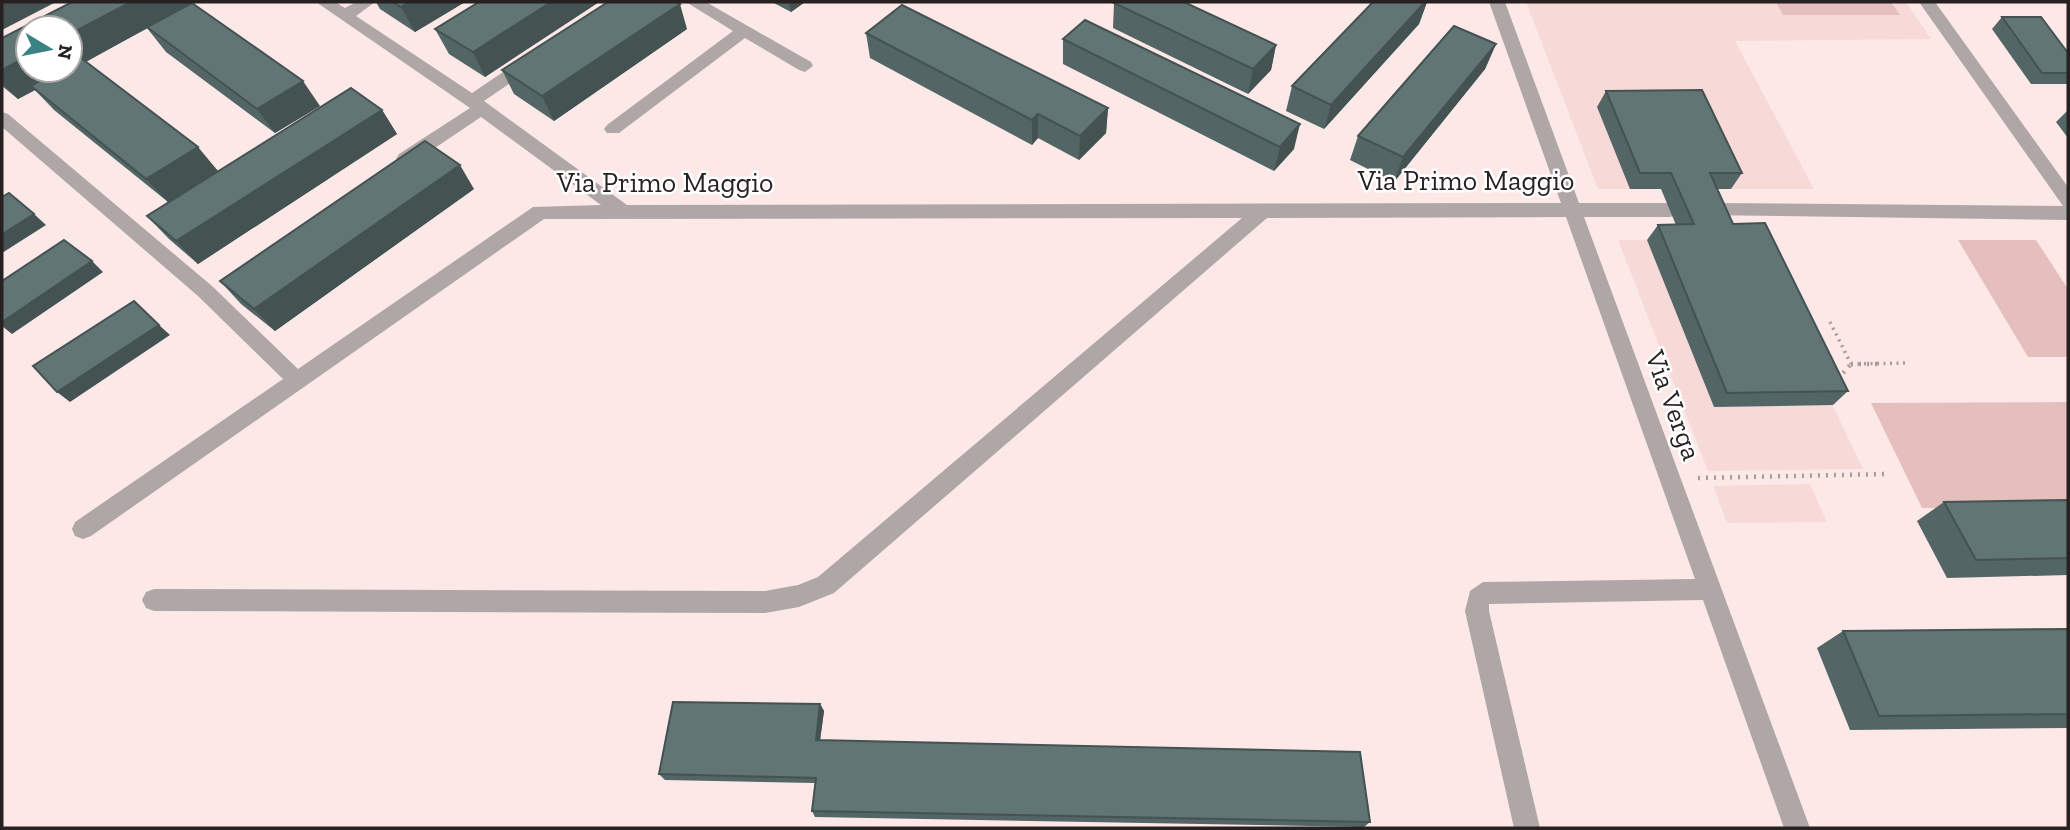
<svg xmlns="http://www.w3.org/2000/svg" width="2070" height="830" viewBox="0 0 2070 830" font-family="'Zilla Slab',serif">
	<style>
		.built { fill: #f7d9d8 }
		.green { fill: #e5bfbe }
		.lines { fill: none; stroke-linecap: round; stroke-linejoin: round }
		.path-far1 { stroke: #aa9b9b; stroke-width: 3.5; stroke-dasharray: 2 4.5; stroke-linecap: butt }
		.path { stroke: #aa9b9b; stroke-width: 4.5; stroke-dasharray: 2 6; stroke-linecap: butt }
		.minor { fill: #afa6a6; fill-rule: evenodd }
		.wall { fill: #536565 }
		.shaded-wall { fill: #445252 }
		.building { fill: #617575; stroke: #445252; stroke-width: 2 }
		.labels { text-anchor: middle; stroke-width: 5; stroke-linejoin: round; paint-order: stroke }
		.street-label { font-size: 28px; fill: #282121; stroke: #fff }
	</style>
	<rect width="100%" height="100%" fill="#fde8e8"/>
	<!-- built -->
	<path class="built" d="M1526 2H1906L1931 39 1735 41 1814 189H1598Z
		M1753 239 1863 469 1708 471 1618 240Z
		M1810 484 1827 522 1727 523 1713 486Z"/>
	<!-- green -->
	<path class="green" d="M1776 2H1891L1900 15H1783Z
		M1958 240H2036L2068 289V357H2028Z
		M2068 402V507L1922 508 1871 403Z"/>
	<g class="lines">
		<!-- path-far1 -->
		<path class="path-far1" d="M1830 322 1851 364
			M1851 364 1908 363"/>
		<!-- path -->
		<path class="path" d="M1851 364H1878
			M1838 379 1851 364
			M1698 478 1887 474"/>
		<!-- minor -->
		<path class="minor" d="M316 2H335L345 8 356 2H375L356 16 472 93 522 59H534L536 63 534 67 484 101 627 205 1561 203 1489 2H1505L1579 203H1670L1677 205 1679 210 1677 215 1670 217H1584L1810 828H1784L1703 600 1489 604V611L1540 828H1514L1465 611 1470 591 1483 582 1695 579 1566 217 1267 218 834 593 799 607 765 613 154 611 146 608 142 600 146 592 154 589 765 591 798 585 818 577 1242 218 544 219 91 536 83 539 75 536 72 529 75 522 283 379 198 296 2 127V112L8 114 212 286 298 369 533 207 601 205 481 117 411 164H399L396 159 399 154 470 108Z
			M686 2H706L811 62 813 66 805 72 799 70 745 38 619 133H607L604 129 607 125 733 31Z
			M1919 2H1935L2068 187V220L1701 215 1699 210 1701 205 1708 203 2063 206Z"/>
	</g>
	<!-- wall -->
	<path class="wall" d="M72 2H196L193 3 320 106 275 133 166 52 147 28 86 62 218 171 382 110 397 134 198 264 169 239 147 216 168 202 54 110 35 90 18 99 2 86V38Z
		M376 2H465L415 32 380 9Z
		M479 2H599L485 77 449 54 435 29Z
		M772 2H805L791 12Z
		M1373 2H1427L1419 24 1324 129 1286 111 1292 86Z
		M1114 3 1276 45 1271 70 1248 94 1113 28Z
		M2002 17 2068 53V84H2031L1992 29Z
		M687 29 554 121 514 94 502 70Z
		M866 33 1108 108 1106 133 1079 160 1038 138 1032 145 870 58Z
		M1063 39 1294 149 1274 171 1063 64Z
		M1496 44 1485 69 1394 182 1350 160 1358 136Z
		M1606 91 1742 173 1731 189H1717L1733 224 1848 391 1833 405 1714 407 1647 240 1658 225H1676L1661 189H1630L1597 107Z
		M2068 110V138L2056 122Z
		M474 189 275 331 241 304 220 281Z
		M2068 500V575L1947 578 1917 521 1944 502Z
		M2068 629V728L1850 730 1817 648 1843 631Z
		M820 704 824 711 820 741 1370 822 1364 827 815 817 812 811 815 783 665 780 659 774Z"/>
	<!-- shaded-wall -->
	<path class="shaded-wall" d="M2 2H56L2 30Z
		M131 2H196L35 89 31 86 35 90 18 99 2 83V70L28 56V70H70V34Z
		M410 2H465L415 32 401 7Z
		M551 2H599L485 77 473 52Z
		M789 2H805L791 12Z
		M1425 2H1427L1419 24 1324 129 1331 105Z
		M680 4 687 29 554 121 542 96Z
		M1496 44 1485 69 1394 182 1403 157Z
		M1276 45 1271 70 1248 94 1253 69Z
		M303 81 320 106 275 133 257 109Z
		M1108 108 1106 133 1079 160 1080 136Z
		M382 110 397 134 198 264 176 241Z
		M1038 114V138L1032 145V120Z
		M1300 124 1294 149 1274 171 1280 147Z
		M198 147 218 171 168 202 146 179Z
		M460 165 474 189 275 331 254 309Z
		M34 214 46 225 2 253V234Z
		M92 261 103 272 12 334 2 326V322Z
		M159 325 170 335 70 402 57 392Z
		M820 704 824 711 819 747 816 740Z"/>
	<!-- building -->
	<path class="building" d="M72 2H131L70 34V28H28V56L2 70V38Z
		M393 2H410L401 7Z
		M479 2H551L473 52 435 29Z
		M608 2H676L680 4 542 96 502 70Z
		M1116 2H1184L1276 45 1253 69 1114 3Z
		M1373 2H1425L1331 105 1292 86Z
		M192 3 303 81 257 109 147 27Z
		M902 5 1108 108 1080 136 1038 114 1032 120 866 33Z
		M2002 17H2041L2068 53V73H2042Z
		M1085 20 1300 124 1280 147 1063 39Z
		M1454 26 1496 44 1403 157 1358 136Z
		M81 58 198 147 146 179 31 86 59 70H70V64Z
		M351 88 382 110 176 241 147 216Z
		M1702 90 1742 173H1710L1733 224 1765 223 1848 391 1727 393 1658 225 1694 224 1671 173H1640L1606 91Z
		M425 141 460 165 254 309 220 281Z
		M9 193 34 214 2 234V197Z
		M64 240 92 261 2 322V281Z
		M134 301 159 325 57 392 33 366Z
		M2068 500V558L1976 560 1944 502Z
		M2068 629V714L1879 716 1843 631Z
		M673 702 820 704 816 740 1360 752 1370 822 812 811 816 778 659 774Z"/>
	<g class="labels">
		<!-- street labels -->
		<g class="street-label">
			<text x="1466" y="190">Via Primo Maggio</text>
			<text x="665" y="192">Via Primo Maggio</text>
			<text transform="translate(1674 405) rotate(70)" y="10">Via Verga</text>
		</g>
	</g>
	<!-- border -->
	<rect width="2070" height="830" fill="none" stroke="#282121" stroke-width="7"/>
	<!-- north arrow -->
	<g transform="translate(49 49) rotate(100)"><circle r="33" fill="#ffffff" stroke="#a9a6a6" stroke-width="2"/>
	<path d="M0-5L12 26L0 18L-12 26Z" fill="#398285"/>
	<text y="-10" font-size="19" font-weight="bold" text-anchor="middle" fill="#282121">N</text>
	</g>
</svg>
